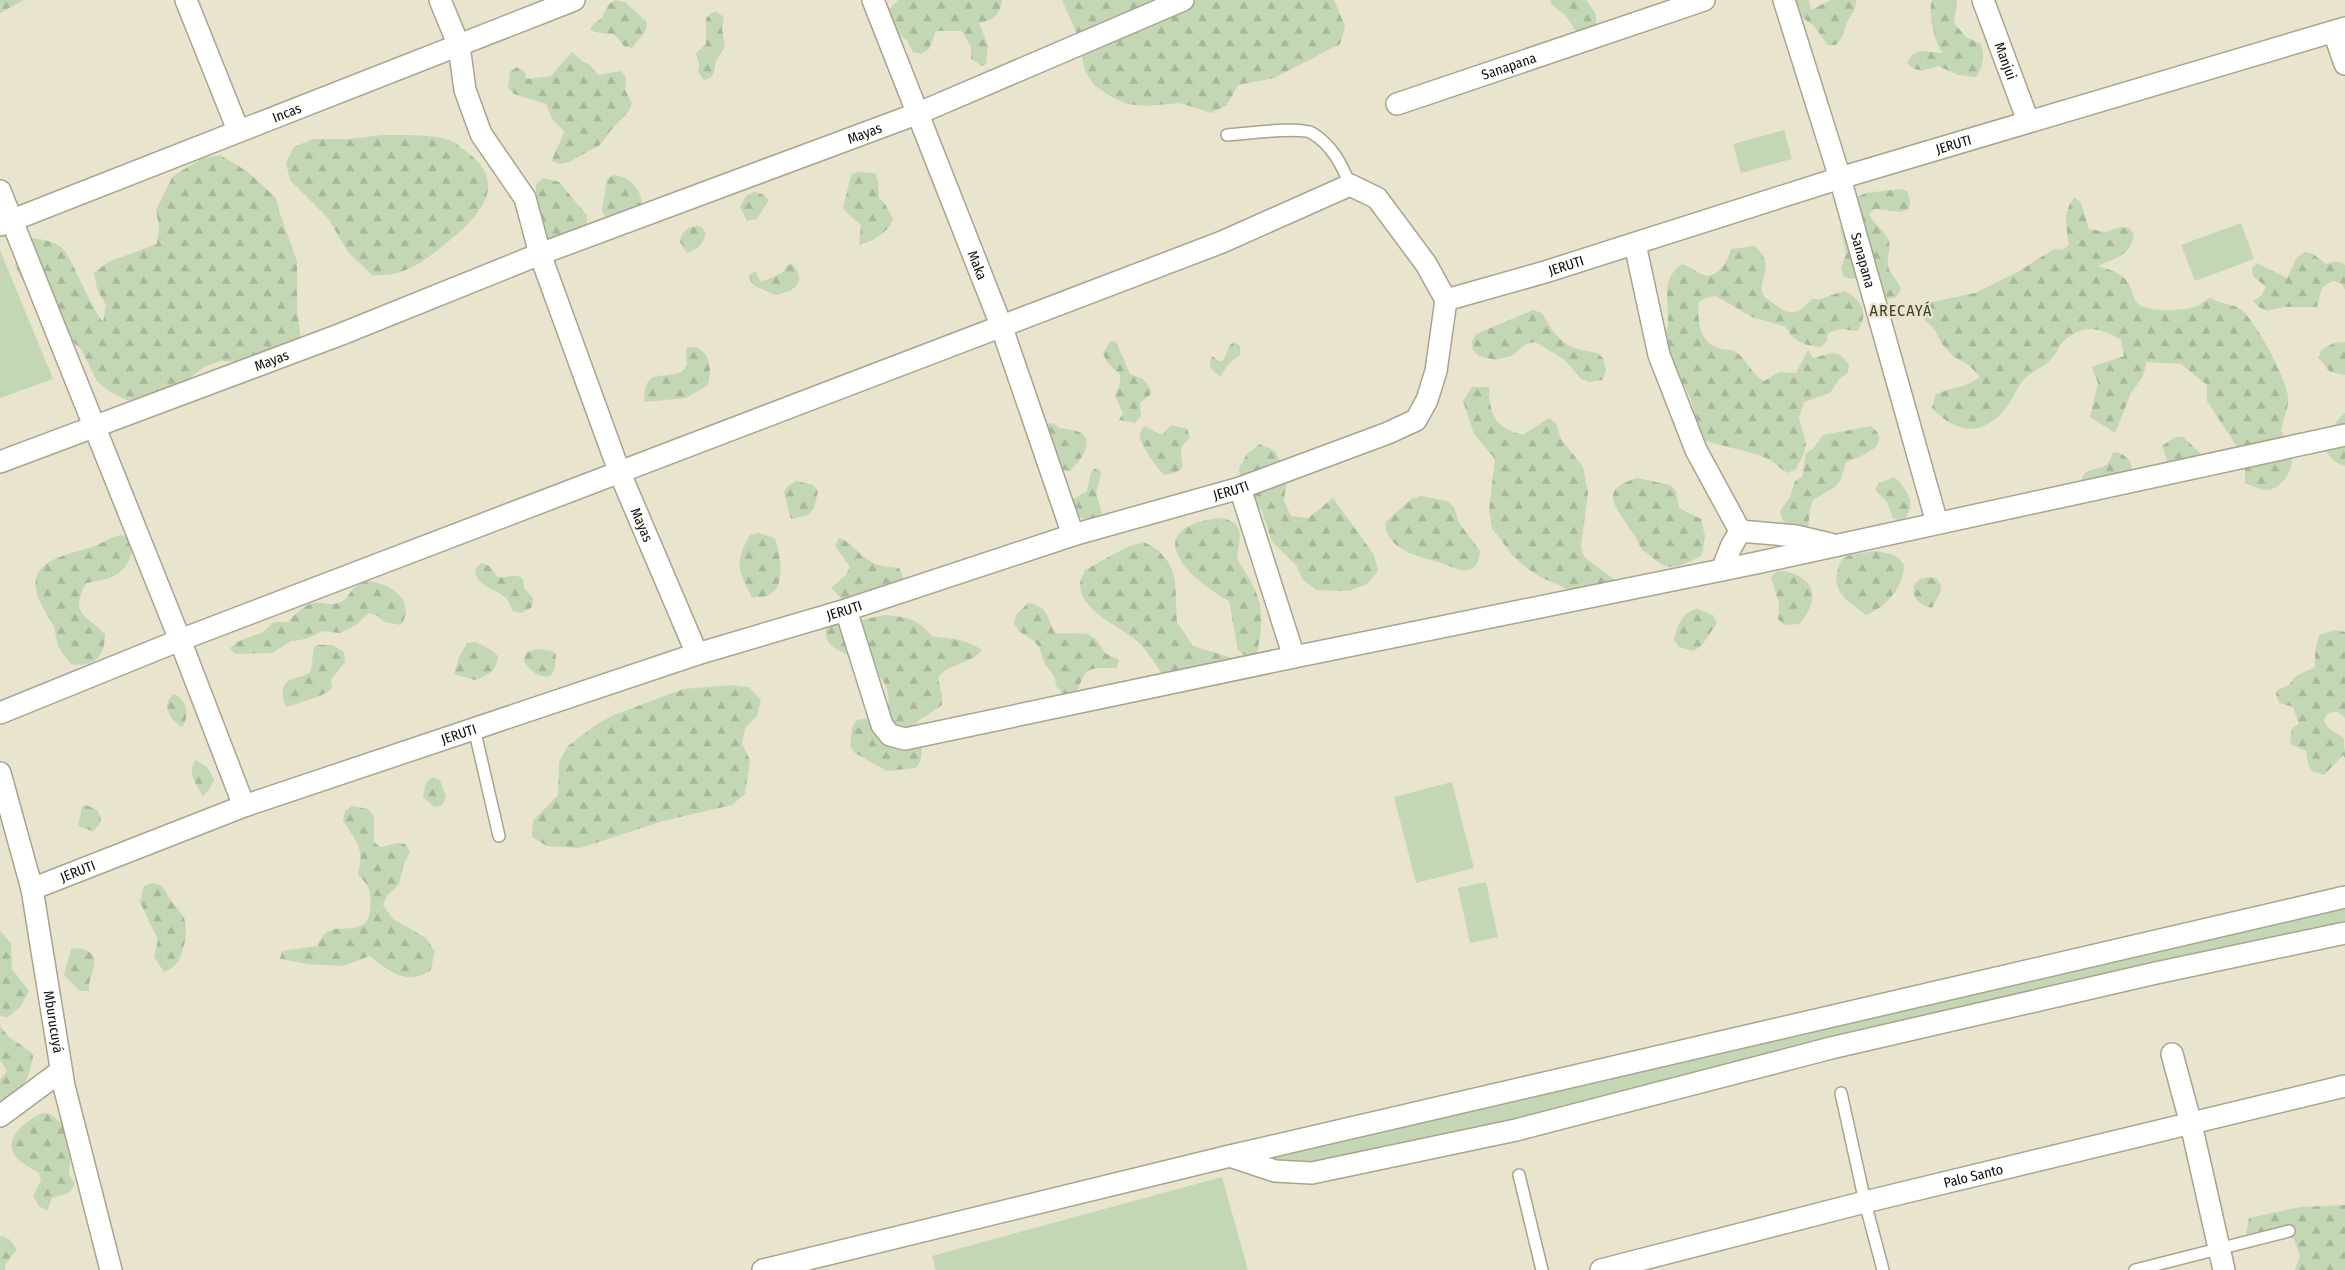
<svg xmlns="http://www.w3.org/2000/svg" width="2345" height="1270" viewBox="0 0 2345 1270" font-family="'Fira Sans Condensed',sans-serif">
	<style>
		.grass { fill: #c3d7b5 }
		.forest { fill: url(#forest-firs) }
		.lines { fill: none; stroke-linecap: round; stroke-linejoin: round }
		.lane-casing { stroke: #a8a48e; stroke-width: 14 }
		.street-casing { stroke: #a8a48e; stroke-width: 24 }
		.lane { stroke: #fff; stroke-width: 11 }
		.street { stroke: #fff; stroke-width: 21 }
		.labels { text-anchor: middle; stroke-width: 4.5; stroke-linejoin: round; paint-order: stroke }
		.street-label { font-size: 14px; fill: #0e0d06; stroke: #e8e4cd }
		.quarter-label { font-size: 16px; letter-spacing: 1px; fill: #423e2b; stroke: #e8e4cd }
	</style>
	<defs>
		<pattern id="forest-firs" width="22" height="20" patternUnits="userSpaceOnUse" patternTransform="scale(1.25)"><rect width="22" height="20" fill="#c3d7b5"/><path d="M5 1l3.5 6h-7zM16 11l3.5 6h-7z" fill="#a6b79a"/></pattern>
	</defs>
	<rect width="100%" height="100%" fill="#e8e4cd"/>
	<!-- grass -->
	<path class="grass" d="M1784 130 1792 159 1741 173 1733 144Z
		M2241 223 2254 259 2195 281 2181 245Z
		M0 250 53 379 0 398Z
		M1452 782 1474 868 1416 883 1394 797Z
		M1486 882 1498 937 1470 943 1458 888Z
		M2345 902V923L1507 1122 1321 1164 1271 1160 1275 1157 1501 1100Z
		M1222 1177 1248 1270H936L932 1256Z"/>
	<!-- forest -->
	<path class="forest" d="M0 0H24L0 13Z
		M615 0 625 2 647 22 646 30 632 48 624 46 614 34 600 33 590 30 594 23 601 19 609 4Z
		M898 0H1002C1000 15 994 20 979 23L988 46 986 64 982 66 971 59V47L962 31H936L929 49 921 54 913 52 907 40 896 33 887 11Z
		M1062 0H1334L1345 26 1340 44 1274 78 1238 85 1227 105 1211 113 1180 103 1145 106 1127 104 1110 96 1094 85 1085 71 1078 36Z
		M1550 0H1586L1596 14V31L1580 36 1565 15 1552 5Z
		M1797 0H1809L1811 10 1831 0H1856C1856 9 1853 12 1849 19 1843 28 1847 33 1836 45H1828L1813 25 1800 16 1795 8Z
		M1932 0H1957L1954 23 1966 37 1981 44C1985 56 1983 66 1976 77L1958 75 1938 66C1925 70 1917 74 1907 63L1912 55 1919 51 1943 53C1934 42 1928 14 1932 0Z
		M716 12 724 17 722 29 725 46C723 51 720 53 718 57 712 66 719 77 704 80L698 72 699 64 696 53 706 44V18L712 13Z
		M572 52 582 61 590 65 598 75 621 71 626 77 625 90 632 103 629 111 611 130 600 145 569 162 559 164 552 161C554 150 562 142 564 131L552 119 546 104 514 94 508 88 510 72 517 67 524 71 527 79 551 76Z
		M383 135C400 135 437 134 451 141 457 143 462 149 467 152 509 184 480 215 450 240 424 261 407 277 372 275L348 252 328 218 290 180 286 163 294 147 313 139H347Z
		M220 155 248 172 276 198 280 214 297 261V309L301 342 269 362 221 361 204 367 163 400 146 403 129 401 110 392 97 381 81 349 56 326 24 283 15 266 18 249 31 238C42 239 52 241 61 247 70 253 90 307 103 322L106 305 97 289 94 273 108 262 157 244 159 227 156 210 173 176 203 158Z
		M858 172 875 173 878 181 879 198 885 204 893 219C888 233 873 241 859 245L861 225 843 209 851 175Z
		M614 175C631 177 645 192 641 210L607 220 602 211 607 179Z
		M543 178 559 182 587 215 586 233 549 255 536 200V184Z
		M1900 189 1907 191 1910 200 1909 209 1901 212 1875 209 1869 214C1874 224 1883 229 1888 239 1892 246 1886 258 1888 266 1890 275 1899 280 1901 290L1896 297 1887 299 1873 291 1861 280 1844 277 1841 269 1846 253 1840 227 1855 222 1852 199 1866 193Z
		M754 192 762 194 769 200 757 219 747 221 740 207 746 196Z
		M2075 197 2081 203 2089 229 2106 232 2120 227 2129 228 2134 234C2131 256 2115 258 2098 266 2113 271 2125 273 2131 289 2133 293 2134 300 2137 303 2144 313 2187 311 2197 306 2202 304 2205 300 2210 298 2220 304 2235 304 2243 311 2257 325 2286 377 2288 397 2289 409 2283 419 2281 430 2284 438 2291 447 2292 455 2294 470 2282 489 2267 490 2259 490 2253 485 2245 484V459L2207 401V385L2181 364 2147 362 2142 378 2131 393 2115 433 2090 417 2098 383 2092 367 2124 356 2121 340C2100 327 2081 324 2063 342 2058 347 2056 354 2052 358 2045 367 2032 371 2024 379 2017 387 2013 399 2006 408 1983 437 1956 434 1932 408L1936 394C1952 387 1967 387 1980 377L1969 365 1954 357 1942 344 1935 330 1923 318 1927 303 1975 293 2019 271 2054 249 2062 250 2069 245C2066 228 2062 211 2075 197Z
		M697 226 701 227 706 233C704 243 697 250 687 253L680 242C682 231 685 228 697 226Z
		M1755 246C1778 268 1755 280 1764 296 1766 299 1771 301 1773 303 1789 317 1798 315 1812 299H1820L1844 291C1862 299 1870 314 1857 331L1840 329 1828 333 1827 341 1821 347C1806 346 1792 341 1786 327L1752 317 1716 296 1708 297 1699 302C1697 319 1699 341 1718 348 1723 350 1729 349 1734 351 1747 358 1751 375 1764 381L1779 372 1796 373 1808 350 1813 358C1830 355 1837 346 1849 365L1847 374 1840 378 1830 393 1804 402 1799 418 1806 444 1804 453 1796 469 1788 473C1780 469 1774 461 1766 458 1745 449 1722 447 1701 439 1695 423 1695 406 1687 391 1682 379 1667 362 1664 350 1662 343 1667 331 1668 323 1669 300 1660 279 1682 264 1690 266 1697 273 1704 275 1718 279 1729 259 1731 249Z
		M2305 252 2313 254 2326 264C2333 262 2339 260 2345 265V290L2342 284 2334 281C2317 287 2322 292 2317 307H2283L2267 311 2259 307 2253 301 2261 296 2266 287 2253 276 2252 268 2257 263 2287 278 2297 257Z
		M792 264C809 283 793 292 774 295 765 288 750 289 749 275L756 271 760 281C769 280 776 276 783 272L787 265Z
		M1533 310 1542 313C1551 330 1561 345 1581 350 1590 352 1596 351 1603 358L1606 371 1602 380 1589 382 1581 379 1565 360 1535 342 1526 344 1512 356 1495 360 1479 356 1473 350 1472 342 1476 334Z
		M1112 341 1116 342 1130 374 1143 379 1151 390 1150 395 1140 403 1141 416 1135 423 1119 420 1123 413 1115 396 1120 384V375L1107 362 1103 354 1109 343Z
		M1234 342 1240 346V355L1227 365 1221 377C1213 372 1206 366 1212 356L1219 361H1223L1230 345Z
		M2345 342V375L2330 372 2319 358 2321 350 2334 343Z
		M697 347C712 356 711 369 708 385L686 398 644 402C645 367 658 380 682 372L687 365 686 348Z
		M1472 387H1489C1489 414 1495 428 1523 435L1549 418 1556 423 1561 439 1583 467 1588 493 1581 547 1584 557 1615 580 1616 589 1594 601 1540 577 1527 568 1513 556 1492 528 1489 510 1495 459 1474 434 1463 401Z
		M2345 413V466L2335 462 2324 450C2328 434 2333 424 2345 413Z
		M1050 423C1055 423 1056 426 1060 428 1066 430 1073 429 1079 432 1097 441 1079 462 1070 471L1053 468 1046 425Z
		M1171 425 1187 429 1190 437 1181 447C1180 465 1191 470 1164 475 1158 469 1141 446 1140 437 1139 433 1142 429 1145 426L1159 434H1163Z
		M1871 426C1895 445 1861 456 1846 462L1841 479 1835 487 1813 500 1810 509 1808 527 1801 531C1789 526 1783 524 1780 511L1790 497 1795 481 1802 477 1806 453 1813 449 1823 435Z
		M2175 437H2183L2201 454 2218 458 2175 468 2168 462 2162 446Z
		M1260 444 1275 451 1283 466 1286 485 1284 501 1291 516 1308 518 1333 498 1374 555 1378 571 1367 584 1349 591 1317 590 1303 580 1296 565 1272 542 1262 511 1241 485 1239 468 1247 454Z
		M2113 452C2126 453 2132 461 2133 474L2080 483C2086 460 2107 478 2113 452Z
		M1094 469H1099L1101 473 1096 493 1102 514 1100 518 1088 521 1072 513 1070 501 1087 491 1090 475Z
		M1894 477C1908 490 1918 505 1902 522L1893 518 1887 502 1875 490 1879 483Z
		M1637 478 1670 485 1676 491 1679 508 1701 519 1705 536 1702 555C1692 561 1673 572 1661 564 1654 560 1650 554 1642 550 1638 542 1634 533 1628 526 1611 501 1602 489 1637 478Z
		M796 481 813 485 818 491 814 508 808 515 791 519 784 492 789 485Z
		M1421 496 1447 501 1454 507 1459 523 1480 551C1479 559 1478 567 1469 570 1460 572 1450 566 1442 563 1419 556 1388 552 1385 523L1411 499Z
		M1220 518C1247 522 1239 539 1237 559 1255 587 1265 601 1260 636 1258 646 1259 653 1251 660L1238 650 1229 601C1187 578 1137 528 1220 518Z
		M758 533 775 538C782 562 789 601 752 597 738 570 734 563 750 535Z
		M121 535 129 538 133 545C129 575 112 579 86 583 69 615 87 615 105 634 105 657 94 668 71 664 67 658 58 649 57 642 55 635 56 630 52 623 46 612 37 600 36 588 31 560 70 554 89 548 101 545 109 537 121 535Z
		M839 538C852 542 857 553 868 560 877 566 889 567 899 568L903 576 902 585 843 600 831 588 846 575 850 567 835 546Z
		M1144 542 1158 550 1169 563 1175 579 1177 622 1193 646 1239 660 1168 681C1158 670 1147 649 1137 641 1121 627 1080 611 1080 585 1080 580 1084 574 1085 570L1127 547Z
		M1875 551 1892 554 1899 558 1904 565C1903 587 1887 607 1866 615 1844 597 1827 590 1842 559L1850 555Z
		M481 563 490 566 497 577C506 579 515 572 523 579L524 588 533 598 532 607 521 613 513 611C510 606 509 600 505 597 494 588 475 586 475 569Z
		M1785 571C1817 579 1820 600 1799 624L1784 625 1778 619 1779 603 1771 578 1776 572Z
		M1928 577 1936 578 1941 585 1940 593 1932 608C1919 604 1912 599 1914 585L1920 579Z
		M368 581C390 583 417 601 401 625L384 622 378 616 369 613 356 625 340 633 322 631 306 639 291 641 272 653 235 654 230 648 237 642 263 632 274 622H288C294 615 304 605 313 603 322 601 331 607 341 602 353 596 347 587 368 581Z
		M1028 603C1049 606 1046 617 1055 633L1088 634 1096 639 1105 653 1119 660 1117 668C1083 668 1087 667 1075 697L1067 699 1056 686 1055 678 1045 664 1039 647 1034 641 1019 631 1014 624 1016 615Z
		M1697 609 1713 615 1717 623 1702 645 1694 651 1679 647 1674 640C1677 626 1682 612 1697 609Z
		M886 615C910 618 916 618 932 636 954 640 962 637 982 650 971 665 948 662 938 678L942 696V705L918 721 914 728C921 742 926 755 916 768L887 771 855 753 850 746 852 729 856 720 873 718 888 709C888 704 889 698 888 693 887 685 876 669 869 664 851 653 816 651 828 621 840 616 850 622 862 620 870 618 878 616 886 615Z
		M2335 630 2345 632V718L2338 712C2330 711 2326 714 2324 721L2328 728 2344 738V751L2345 747V758L2343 755 2324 775 2312 771 2308 764 2306 751 2291 744 2290 740 2292 728 2299 724 2293 707 2279 703 2276 694 2277 690 2289 685 2296 676 2315 667V651L2319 635Z
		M476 642 491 650 498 656C497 670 488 676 475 680L454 674 459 657 467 643Z
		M318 645H333L344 652 345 662 331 680 332 688C324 697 300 702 287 707 283 702 282 697 283 691 285 674 302 681 311 671L314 646Z
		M538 649 552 651 556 654 555 667 551 676C539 679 529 670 524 661L526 652Z
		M732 685 749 687 761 700 757 716 745 728 742 744 750 760 745 794 732 805 663 821 580 848 547 846 532 837 533 821 558 795 559 762 568 746 597 724 614 715 683 689Z
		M174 694C187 700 190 716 182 727 170 720 160 704 174 694Z
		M196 760 207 767 214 780 210 788 203 796C197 785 186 772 196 760Z
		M433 777 440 780 446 797 442 805 434 807 423 797 426 782Z
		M86 805 97 810 101 818 99 826 92 831 78 826 82 807Z
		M352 806 368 809 374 816V842L380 847 397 843 405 844 410 851 403 867 399 884 387 896 383 905 393 919 426 938 435 952 430 971C407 986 388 971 370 956L343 966 308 964 280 959 282 951 317 946C329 918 347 935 364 924 372 919 372 895 368 887 366 883 361 878 358 874 365 846 356 843 343 820L345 811Z
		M152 883C164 884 164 890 170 899 175 906 181 912 184 918 189 930 184 954 176 964 173 968 168 970 164 972L154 957 158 940 140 902 144 886Z
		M0 931 11 943 12 969 29 991 21 1006 8 1017 0 1016Z
		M79 948C108 955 87 973 89 991H80L64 975 71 949Z
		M0 1026 9 1037 31 1052 33 1056C29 1079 23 1093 0 1100V1080L7 1071 0 1060Z
		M43 1113 51 1114 72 1133 69 1174 75 1184 69 1193 52 1198 47 1211 39 1206 33 1196 41 1180 39 1173C32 1168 21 1164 16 1157 1 1139 28 1119 43 1113Z
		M2345 1205V1270H2295L2300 1256 2294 1239 2279 1231 2246 1234 2249 1218 2300 1207Z
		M2 1236 9 1239 17 1250 6 1263 5 1270H0V1237Z"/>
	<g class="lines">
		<!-- lane casing -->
		<g class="lane-casing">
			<path id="lane" d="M1227 135C1244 134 1300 126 1312 133 1332 145 1342 165 1350 185
				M474 728 499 836
				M1841 1093 1865 1202 1883 1270
				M1519 1175 1542 1270
				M2135 1270 2289 1231"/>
		</g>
		<!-- street casing -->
		<g class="street-casing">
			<g id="street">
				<path d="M186 0 238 130"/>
				<path id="s1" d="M440 0 459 46 465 90 481 134 525 198 540 254 619 471 697 654"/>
				<path id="s2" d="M873 0 1001 325 1073 535"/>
				<path id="s3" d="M1784 0 1840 178 1937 523"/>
				<path id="s4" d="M1983 0 2028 121"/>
				<path d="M2334 32 2345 64"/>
				<path id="s5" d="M1397 104 1704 0"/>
				<path d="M0 191 180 640 244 806"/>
				<path id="s6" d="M0 225 574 0"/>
				<path d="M1635 244 1659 355 1696 450 1740 531 1796 536 1830 544"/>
				<path id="s7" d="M0 462 339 335 540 254 919 113 1183 0"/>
				<path d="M1240 488 1294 657"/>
				<path d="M1722 570 1731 547 1740 531"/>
				<path d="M846 610 882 725 890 735 905 739 1294 657 1756 563 2345 435"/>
				<path d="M0 713 180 640 1222 242 1350 185 1377 198 1426 264 1446 300"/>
				<path id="s8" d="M0 773 32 889 64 1086 111 1270"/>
				<path id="s9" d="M32 889 244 806 697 654 846 610 1073 535 1240 488 1388 433 1416 420 1427 400 1436 371 1446 300 1545 272 1840 178 2345 28"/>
				<path d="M2172 1054 2191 1124 2224 1270"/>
				<path d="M0 1116 61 1071"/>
				<path d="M1230 1156 2345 897"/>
				<path d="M763 1270 1230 1156 1275 1171 1312 1173 1516 1130 1831 1048 2156 973 2345 933"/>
				<path id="s10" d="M1601 1270 1865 1202 2345 1086"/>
			</g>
		</g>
		<!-- lane -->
		<use href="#lane" class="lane"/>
		<!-- street -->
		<use href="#street" class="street"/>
	</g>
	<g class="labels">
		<!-- street labels -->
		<g class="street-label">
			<text dy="5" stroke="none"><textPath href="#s4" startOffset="65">Manjui</textPath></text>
			<text dy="5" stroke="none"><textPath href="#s5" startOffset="118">Sanapana</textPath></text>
			<text dy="5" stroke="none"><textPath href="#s6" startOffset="308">Incas</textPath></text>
			<text dy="5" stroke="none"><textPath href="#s7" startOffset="925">Mayas</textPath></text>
			<text dy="5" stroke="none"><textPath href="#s9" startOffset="2118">JERUTI</textPath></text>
			<text dy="5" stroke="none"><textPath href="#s3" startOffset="272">Sanapana</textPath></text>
			<text dy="5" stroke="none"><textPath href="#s9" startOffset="1712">JERUTI</textPath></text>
			<text dy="5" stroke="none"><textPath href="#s2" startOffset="285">Maka</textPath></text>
			<text dy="5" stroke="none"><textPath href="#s7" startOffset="290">Mayas</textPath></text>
			<text dy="5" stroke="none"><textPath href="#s9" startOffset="1264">JERUTI</textPath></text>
			<text dy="5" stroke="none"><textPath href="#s1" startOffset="566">Mayas</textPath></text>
			<text dy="5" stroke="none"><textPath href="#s9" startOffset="859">JERUTI</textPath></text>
			<text dy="5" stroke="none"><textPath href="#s9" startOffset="454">JERUTI</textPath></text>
			<text dy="5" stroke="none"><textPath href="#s9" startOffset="49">JERUTI</textPath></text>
			<text dy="5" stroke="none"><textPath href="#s8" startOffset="255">Mburucuyá</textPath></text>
			<text dy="5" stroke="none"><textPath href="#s10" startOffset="384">Palo Santo</textPath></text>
		</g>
		<!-- quarter labels -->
		<g class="quarter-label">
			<text x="1901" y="316">ARECAYÁ</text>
		</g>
	</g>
</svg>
